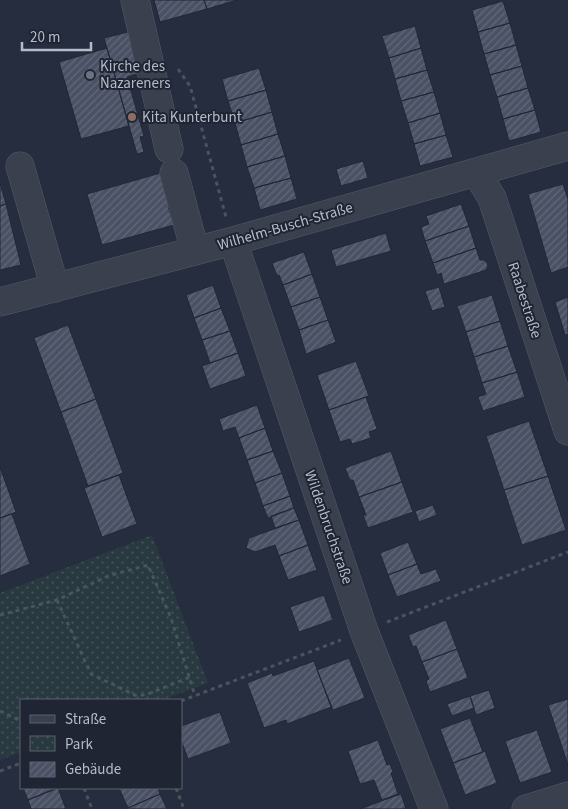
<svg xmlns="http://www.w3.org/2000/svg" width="568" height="809" viewBox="0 0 568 809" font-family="'Source Sans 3',sans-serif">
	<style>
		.park { fill: url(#park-dots) }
		.building { fill: url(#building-hatch); stroke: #212735 }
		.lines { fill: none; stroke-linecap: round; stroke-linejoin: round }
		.minor-casing { stroke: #555b69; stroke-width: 29 }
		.path { stroke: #46565c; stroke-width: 3; stroke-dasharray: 4 4; stroke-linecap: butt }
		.minor { stroke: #3a404e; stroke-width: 28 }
		.worship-dot { fill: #6b7280; stroke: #1f2533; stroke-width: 2 }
		.education-dot { fill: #8d6e63; stroke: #1f2533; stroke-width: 2 }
		.labels { text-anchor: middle; stroke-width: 4; stroke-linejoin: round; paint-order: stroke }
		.poi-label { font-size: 15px; fill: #b6bbc9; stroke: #1f2533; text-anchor: start }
		.street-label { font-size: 15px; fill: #b6bbc9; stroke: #1f2533 }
	</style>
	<defs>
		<pattern id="park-dots" width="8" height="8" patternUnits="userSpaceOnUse" patternTransform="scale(1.25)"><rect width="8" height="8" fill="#28393f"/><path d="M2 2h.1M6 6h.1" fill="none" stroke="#455459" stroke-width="1.8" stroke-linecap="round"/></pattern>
		<pattern id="building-hatch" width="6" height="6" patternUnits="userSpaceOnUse" patternTransform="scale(1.25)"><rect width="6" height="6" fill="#4a5164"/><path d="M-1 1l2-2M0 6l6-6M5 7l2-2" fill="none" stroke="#626879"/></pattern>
	</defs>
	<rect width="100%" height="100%" fill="#262d3e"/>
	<!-- park -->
	<path class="park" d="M152 535 208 683 162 700H21V752L0 760V593Z"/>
	<!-- building -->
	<path class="building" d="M154 0H204L207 9 160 22Z
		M204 0H237L207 9Z
		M503 1 510 23 478 32 472 10Z
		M510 23 516 45 484 54 478 32Z
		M415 26 421 48 389 58 382 36Z
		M136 30 147 71 127 77 144 136 140 137 144 152 137 154 104 38Z
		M516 45 522 66 490 75 484 54Z
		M107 48 129 126 81 139 59 62Z
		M421 48 427 70 395 79 389 58Z
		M522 66 528 88 497 97 490 75Z
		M259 68 266 90 228 101 222 79Z
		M427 70 434 92 401 101 395 79Z
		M528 88 535 110 503 119 497 97Z
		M266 90 272 112 235 123 228 101Z
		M434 92 440 113 408 123 401 101Z
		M535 110 541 132 509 141 503 119Z
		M272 112 278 134 241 145 235 123Z
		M440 113 446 135 414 144 408 123Z
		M278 134 285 156 247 167 241 145Z
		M446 135 453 157 420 166 414 144Z
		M285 156 291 178 254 188 247 167Z
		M363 161 368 178 341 186 336 169Z
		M164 172 173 206 168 207 174 225 102 245 87 194Z
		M291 178 297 199 260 210 254 188Z
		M0 183 6 204 0 206Z
		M563 184 568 199V267L551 273 528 194Z
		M6 204 21 265 0 270V206Z
		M461 204 469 226 425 241 421 227 429 224 426 216Z
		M469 226 476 248 433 263 425 241Z
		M386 233 391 251 336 267 331 250Z
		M476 248 480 260H484L487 263 488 266 486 270 444 284 441 273 437 275 433 263Z
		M304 252 312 274 283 285 279 275 277 276 272 263Z
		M312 274 320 297 291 307 283 285Z
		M213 285 221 308 194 318 186 295Z
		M439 287 445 307 432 311 425 291Z
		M492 295 500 321 466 332 457 306Z
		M320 297 328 320 299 330 291 307Z
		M568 297V334L565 335 555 302Z
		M221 308 230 331 202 340 194 318Z
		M328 320 336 342 306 354 299 330Z
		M500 321 508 346 474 357 466 332Z
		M68 325 96 399 61 412 34 338Z
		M230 331 238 353 210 363 202 340Z
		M508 346 517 372 482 383 474 357Z
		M238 353 246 376 210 389 202 366Z
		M356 361 369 396 329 410 317 375Z
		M517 372 525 397 483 411 478 397 486 394 482 383Z
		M366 397 377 429 369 432 371 438 352 444 350 439 340 442 329 410Z
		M96 399 123 473 88 486 61 412Z
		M257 405 265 428 239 438 235 427 223 431 219 419Z
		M529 421 548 476 504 490 486 436Z
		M265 428 273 451 247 460 239 438Z
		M273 451 282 473 255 483 247 460Z
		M391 451 402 482 359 497 353 480H350L345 468Z
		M0 467 16 512 0 518Z
		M282 473 290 496 263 506 255 483Z
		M119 475 137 524 102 537 84 488Z
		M548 476 566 530 522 545 504 490Z
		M402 482 413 512 368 528 363 515H366L359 497Z
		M290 496 294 508 268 518 263 506Z
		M433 505 437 515 419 522 415 511Z
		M294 508 299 520 275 528 271 516Z
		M12 514 30 564 0 576V518Z
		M299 520 308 545 279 556 275 545 255 552 246 548 249 538Z
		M408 542 417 564 388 575 380 553Z
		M308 545 317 570 288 580 279 556Z
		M417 564 421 574 436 569 441 581 397 597 388 575Z
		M324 595 333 620 299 632 290 607Z
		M446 620 457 649 422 662 416 646 413 647 408 635Z
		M457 649 468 678 430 692 426 681 429 679 422 662Z
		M349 658 365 698 333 710 317 670Z
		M314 661 331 707 287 724 286 720 264 728 247 683 272 673 273 676Z
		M489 690 495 708 476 715 470 696Z
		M470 696 474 708 452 716 447 704Z
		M568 699V765L548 705Z
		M220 712 231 743 188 759 181 740V726Z
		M470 718 483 752 453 763 440 729Z
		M537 730 552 772 520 783 505 741Z
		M378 740 387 765 390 764 393 772 391 773 398 794 382 800 374 780 360 784 348 751Z
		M485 751 497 783 465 795 453 763Z
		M23 788H56L28 800Z
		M58 788 66 809H31L28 800Z
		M119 788H158L160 794 128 808Z
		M160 794 167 809H128V808Z
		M401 794 406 809H360L384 800Z"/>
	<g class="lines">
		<!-- minor casing -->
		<g class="minor-casing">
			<path id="minor" d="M135 0 169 149
				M20 166 55 288
				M476 172 492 198 568 431
				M174 173 195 251
				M233 241 364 631 434 809
				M0 302 233 241 568 146
				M526 809 568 796"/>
		</g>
		<!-- path -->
		<path class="path" d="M178 69 190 86 226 217
			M57 600 91 674 137 696 148 694 190 677
			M0 615 57 600 108 576 148 565 171 618 195 696
			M387 622 568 552
			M181 701 341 640
			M0 711 21 721
			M0 771 21 763
			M84 788 92 809
			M176 788 184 809"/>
		<!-- minor -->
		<use href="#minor" class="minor"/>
	</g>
	<!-- markers -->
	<circle class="worship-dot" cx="90" cy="75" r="5"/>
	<circle class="education-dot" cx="132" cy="117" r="5"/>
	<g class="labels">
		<!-- poi labels -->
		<g class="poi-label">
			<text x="100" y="71">Kirche des<tspan x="100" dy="17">Nazareners</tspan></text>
			<text x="142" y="122">Kita Kunterbunt</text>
		</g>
		<!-- street labels -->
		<g class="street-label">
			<text transform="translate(285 226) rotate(-16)" y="5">Wilhelm-Busch-Straße</text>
			<text transform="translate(525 300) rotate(72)" y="5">Raabestraße</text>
			<text transform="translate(329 527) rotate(71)" y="5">Wildenbruchstraße</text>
		</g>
	</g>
	<!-- legend -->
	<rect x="20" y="699" width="162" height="90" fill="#1f2533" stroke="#5b616f"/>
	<rect x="30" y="715" width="25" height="8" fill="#3a404e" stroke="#5b616f"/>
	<text x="65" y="724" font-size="15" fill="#b6bbc9">Straße</text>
	<rect x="30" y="736" width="25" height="15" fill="url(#park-dots)" stroke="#5b616f"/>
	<text x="65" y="749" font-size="15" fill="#b6bbc9">Park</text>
	<rect x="30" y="762" width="25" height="15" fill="url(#building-hatch)" stroke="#5b616f"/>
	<text x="65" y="774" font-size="15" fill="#b6bbc9">Gebäude</text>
	<!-- scale -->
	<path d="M22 42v8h69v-8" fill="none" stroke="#b6bbc9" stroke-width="2.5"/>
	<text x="30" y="42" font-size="15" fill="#b6bbc9" stroke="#1f2533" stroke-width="4" paint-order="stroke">20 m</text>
</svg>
